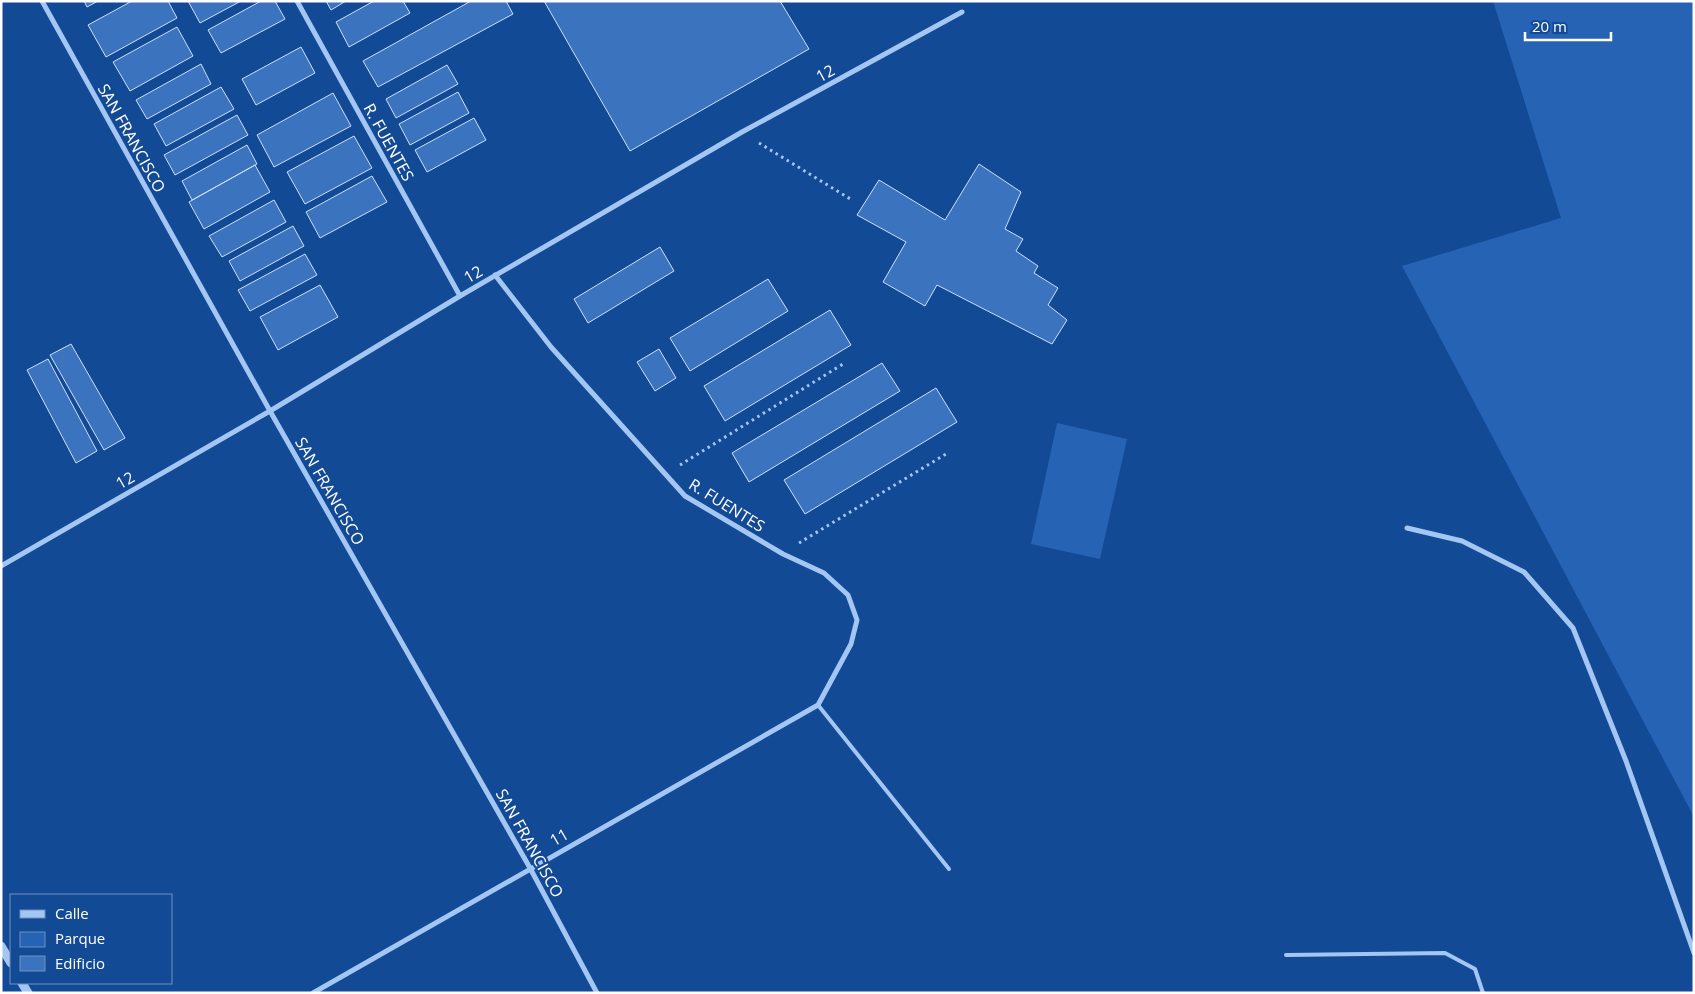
<svg xmlns="http://www.w3.org/2000/svg" width="1695" height="994" viewBox="0 0 1695 994" font-family="'Open Sans',sans-serif">
	<style>
		.green { fill: #2663b5 }
		.building { fill: #3c73be; stroke: #cbe1fd }
		.lines { fill: none; stroke-linecap: round; stroke-linejoin: round }
		.path { stroke: #a3c6f3; stroke-width: 3; stroke-dasharray: 2.5 4; stroke-linecap: butt }
		.service { stroke: #a3c6f3; stroke-width: 4 }
		.minor { stroke: #a3c6f3; stroke-width: 5 }
		.tertiary { stroke: #a3c6f3; stroke-width: 9 }
		.labels { text-anchor: middle; stroke-width: 4.5; stroke-linejoin: round; paint-order: stroke }
		.street-label { font-size: 16px; fill: #fff; stroke: #134a96 }
	</style>
	<rect width="100%" height="100%" fill="#134a96"/>
	<!-- green -->
	<path class="green" d="M1493 1H1694V817L1402 266 1561 218Z
		M1057 423 1127 439 1100 559 1031 544Z"/>
	<!-- building -->
	<path class="building" d="M84 1H98L87 7Z
		M132 1H168L177 18 106 57 88 25Z
		M188 1H241L200 23Z
		M261 1H275L285 19 221 53 208 30Z
		M326 1H346L331 10Z
		M374 1H403L410 13 349 47 336 22Z
		M471 1H506L513 14 378 87 363 61Z
		M544 1H780L809 49 630 151Z
		M177 27 193 56 130 91 113 62Z
		M301 47 315 73 256 105 242 79Z
		M201 64 211 84 147 119 136 100Z
		M447 65 458 84 396 118 386 99Z
		M221 87 234 109 166 146 154 124Z
		M458 92 469 113 410 145 399 124Z
		M333 93 351 126 274 167 257 135Z
		M237 115 248 135 175 175 164 155Z
		M474 118 486 140 427 172 415 150Z
		M354 136 372 168 305 204 287 172Z
		M247 145 257 164 192 200 182 181Z
		M979 164 1021 192 1005 229 1023 239 1016 251 1038 266 1034 273 1058 288 1048 305 1067 320 1052 344 937 285 925 306 883 282 906 242 857 215 879 180 945 220Z
		M255 165 270 192 204 229 189 202Z
		M372 176 387 202 320 238 306 212Z
		M274 200 286 222 222 257 209 236Z
		M293 226 304 246 240 281 229 261Z
		M660 247 674 271 588 323 574 299Z
		M305 254 317 275 250 311 238 290Z
		M768 279 788 311 690 371 670 338Z
		M320 285 338 317 278 350 260 317Z
		M830 310 851 345 725 421 704 386Z
		M71 344 125 438 104 450 50 355Z
		M659 349 676 378 655 391 637 362Z
		M48 359 97 451 76 463 27 370Z
		M882 363 900 391 749 482 732 453Z
		M936 388 957 422 805 514 784 480Z"/>
	<g class="lines">
		<!-- path -->
		<path class="path" d="M759 143 852 200
			M680 465 843 364
			M799 543 946 454"/>
		<!-- service -->
		<path class="service" d="M818 705 949 869
			M1286 955 1445 953 1475 969 1483 993"/>
		<!-- minor -->
		<path class="minor" d="M42 1 270 411 530 868 597 993
			M297 1 460 296
			M1407 528 1462 541 1524 572 1573 628 1626 761 1694 953
			M1 566 270 411 460 296 742 132 962 12
			M313 993 818 705 851 644 857 620 848 595 824 573 783 554 685 496 551 347 495 275"/>
		<!-- tertiary -->
		<path class="tertiary" d="M1 946 11 963
			M22 983 28 993"/>
	</g>
	<g class="labels">
		<!-- street labels -->
		<g class="street-label">
			<text transform="translate(825 73) rotate(-29)" y="6">12</text>
			<text transform="translate(132 138) rotate(61)" y="6">SAN FRANCISCO</text>
			<text transform="translate(389 142) rotate(61)" y="6">R. FUENTES</text>
			<text transform="translate(473 274) rotate(-30)" y="6">12</text>
			<text transform="translate(125 480) rotate(-30)" y="6">12</text>
			<text transform="translate(330 491) rotate(60)" y="6">SAN FRANCISCO</text>
			<text transform="translate(727 505) rotate(32)" y="6">R. FUENTES</text>
			<text transform="translate(559 837) rotate(-30)" y="6">11</text>
			<text transform="translate(530 843) rotate(61)" y="6">SAN FRANCISCO</text>
		</g>
	</g>
	<!-- border -->
	<rect width="1695" height="994" fill="none" stroke="#ffffff" stroke-width="5"/>
	<!-- legend -->
	<rect x="10" y="894" width="162" height="90" fill="#134a96" stroke="#7192c0"/>
	<rect x="20" y="910" width="25" height="8" fill="#a3c6f3" stroke="#7192c0"/>
	<text x="55" y="919" font-size="15" fill="#ffffff">Calle</text>
	<rect x="20" y="932" width="25" height="15" fill="#2663b5" stroke="#7192c0"/>
	<text x="55" y="944" font-size="15" fill="#ffffff">Parque</text>
	<rect x="20" y="956" width="25" height="15" fill="#3c73be" stroke="#7192c0"/>
	<text x="55" y="969" font-size="15" fill="#ffffff">Edificio</text>
	<!-- scale -->
	<path d="M1525 32v8h86v-8" fill="none" stroke="#ffffff" stroke-width="2.5"/>
	<text x="1532" y="32" font-size="15" fill="#ffffff" stroke="#134a96" stroke-width="4" paint-order="stroke">20 m</text>
</svg>
